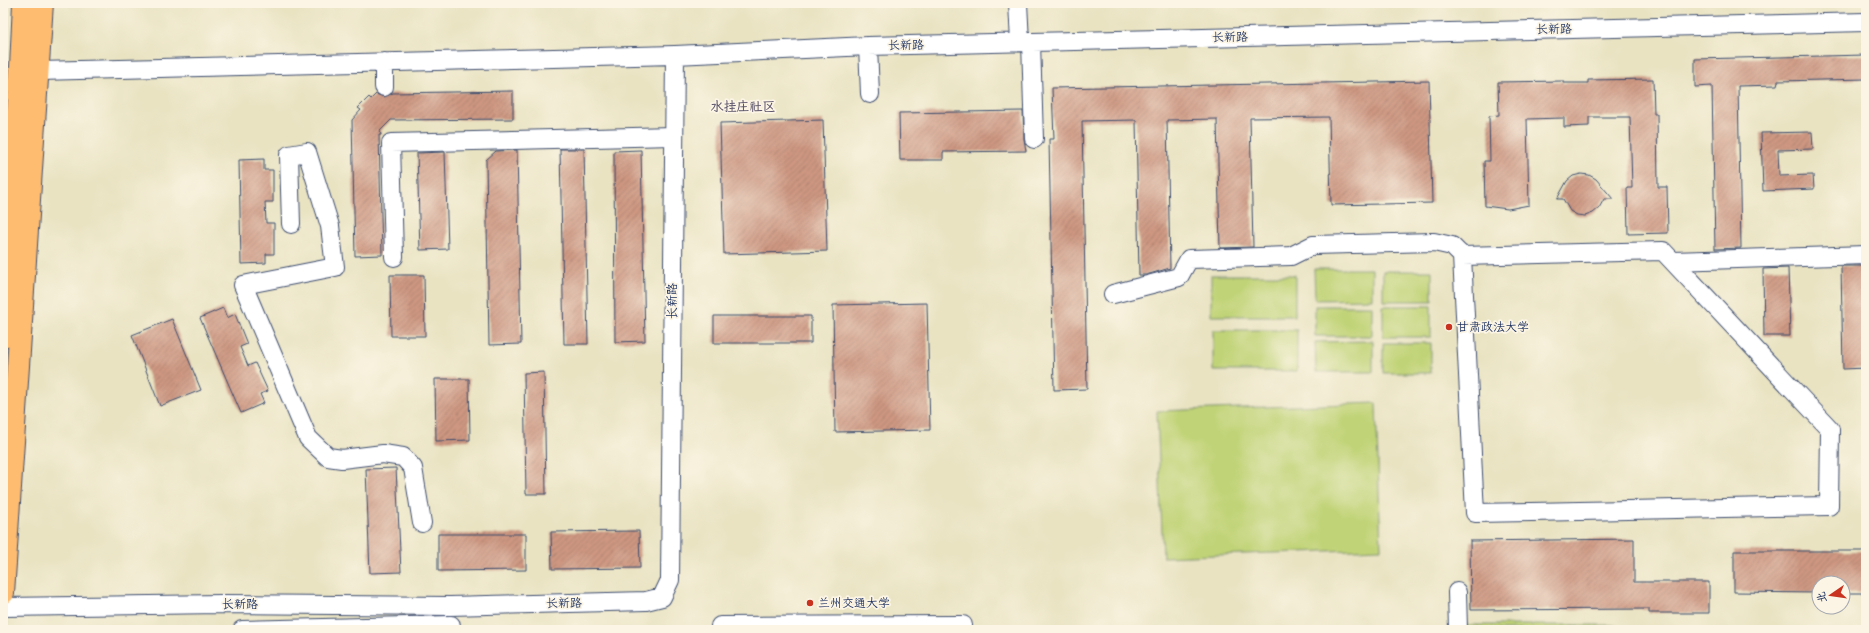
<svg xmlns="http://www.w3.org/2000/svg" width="1869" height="633" viewBox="0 0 1869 633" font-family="Kalam,'LXGW WenKai TC',sans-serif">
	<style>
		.green { fill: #c0d376; stroke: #6e816a }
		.park { fill: url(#park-crowns); stroke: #6e816a }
		.building { fill: url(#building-hatch) }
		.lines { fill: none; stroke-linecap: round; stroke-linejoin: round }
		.minor-casing { stroke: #3a4a6d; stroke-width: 20 }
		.major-casing { stroke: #3a4a6d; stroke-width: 24 }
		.minor { stroke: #fff; stroke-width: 18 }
		.major { stroke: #febc70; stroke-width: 22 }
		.poi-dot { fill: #c8321e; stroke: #fcf5e5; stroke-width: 1.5 }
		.labels { text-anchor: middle; stroke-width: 3.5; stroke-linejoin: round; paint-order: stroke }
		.street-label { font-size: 12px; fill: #1b2f5e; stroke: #fcf5e5 }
		.poi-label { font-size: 12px; fill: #1b2f5e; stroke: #fcf5e5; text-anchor: start }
		.neighbourhood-label { font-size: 13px; font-weight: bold; fill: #5a536a; stroke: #fcf5e5 }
	</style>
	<defs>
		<pattern id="park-crowns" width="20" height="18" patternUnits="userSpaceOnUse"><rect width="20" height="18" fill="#c0d376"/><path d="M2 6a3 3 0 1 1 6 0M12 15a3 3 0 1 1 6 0" fill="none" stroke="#a4b568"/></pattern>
		<pattern id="building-hatch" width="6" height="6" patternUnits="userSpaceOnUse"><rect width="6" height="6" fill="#ce9781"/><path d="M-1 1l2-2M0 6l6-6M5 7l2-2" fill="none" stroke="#a67c6d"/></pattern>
	</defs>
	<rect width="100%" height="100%" fill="#fcf5e5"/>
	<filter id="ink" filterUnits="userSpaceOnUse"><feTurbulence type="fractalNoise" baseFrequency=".025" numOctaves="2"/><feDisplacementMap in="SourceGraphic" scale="8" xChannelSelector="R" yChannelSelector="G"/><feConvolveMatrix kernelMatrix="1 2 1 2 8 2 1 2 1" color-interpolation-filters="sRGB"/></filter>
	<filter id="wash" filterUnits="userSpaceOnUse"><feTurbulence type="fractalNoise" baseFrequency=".012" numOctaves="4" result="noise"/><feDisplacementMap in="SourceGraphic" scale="16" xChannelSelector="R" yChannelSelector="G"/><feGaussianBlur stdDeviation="0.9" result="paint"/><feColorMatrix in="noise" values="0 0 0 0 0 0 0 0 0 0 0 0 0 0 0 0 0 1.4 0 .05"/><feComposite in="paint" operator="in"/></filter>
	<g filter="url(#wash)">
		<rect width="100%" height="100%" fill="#e9e3c2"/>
		<!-- green -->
		<path class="green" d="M1372 269V299L1315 300 1314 269Z
			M1383 271H1432V301H1383Z
			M1211 275H1295V316H1211Z
			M1315 306H1372V336H1315Z
			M1383 306H1431V337H1383Z
			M1213 330H1297V371H1213Z
			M1373 341V372H1316L1315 342Z
			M1383 343H1431V373H1383Z
			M1376 403 1381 549 1163 557 1157 411Z"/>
		<!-- park -->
		<path class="park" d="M1464 625H1616L1617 630H1464Z"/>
		<g id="blocks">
			<!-- building -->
			<path class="building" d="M1866 55V79L1778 81 1777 85 1738 86 1741 248 1715 249 1712 86 1695 87V59Z
				M1653 79 1654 114H1657L1658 187H1667L1668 233 1628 234 1627 188H1632L1630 117H1589V126L1564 127V118L1527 119 1529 205 1508 209 1485 206 1484 161H1490L1489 116 1499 115 1498 82 1563 81V83H1588V80Z
				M1429 81 1432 203 1331 205 1329 117 1250 118 1253 247 1220 248 1217 119 1167 120 1170 268 1146 275H1139L1136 120 1082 121 1087 389 1054 390 1049 139H1054L1052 88Z
				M513 91V119L391 120 380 131 381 135H379L382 255 355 256 352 120 361 110 358 108 369 97 371 99 376 94 384 97 393 93Z
				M1023 111 1024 139 1026 151 943 152V160H900L899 113Z
				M823 120 827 251 724 254 720 123Z
				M1812 132 1813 149 1778 150 1779 176 1813 175 1814 189 1763 191 1761 133Z
				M560 149H584L588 344H564Z
				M517 150 521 344 489 345 486 160 496 151Z
				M641 150 645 341 615 342 614 151Z
				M445 152 448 249 420 250 417 153Z
				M264 159V170H273V202H265L266 223H274V254H266V263L241 264 239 160Z
				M1581 174 1589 175 1596 179 1613 199H1604L1599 208 1593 213 1585 216 1577 215 1570 211 1563 199H1557L1567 181 1573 176Z
				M1841 266H1866V368L1843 369Z
				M1788 268 1790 336H1764L1763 269Z
				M390 275H424L425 336H391Z
				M927 303 930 430 835 432 833 305Z
				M223 308 227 318 235 314 247 344 240 347 248 366 255 363 268 391 260 394 264 403 241 413 200 318Z
				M714 316H811V343H714Z
				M172 319 201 390 160 406 132 335Z
				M544 372 546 494H526L524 373Z
				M435 379H469L470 440 436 441Z
				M396 468 401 572 370 573 366 469Z
				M639 531 640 568 552 569 551 532Z
				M438 534H526V570L438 571Z
				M1634 539V582H1709V613H1649V609L1471 610 1470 541Z
				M1734 551H1866V593H1843V583H1819V593L1734 592Z"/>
		</g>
	</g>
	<g filter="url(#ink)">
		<use href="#blocks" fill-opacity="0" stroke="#3a4a6d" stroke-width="1"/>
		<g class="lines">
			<!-- minor casing -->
			<g class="minor-casing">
				<path id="minor" d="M1018 3 1020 42
					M1031 42 1034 139
					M868 46 870 94
					M384 62V87
					M39 71 675 55 868 46 1866 22
					M291 224 289 155 307 152 330 226 335 267 243 285 308 438 328 457 342 459 383 454 403 457 413 468 422 523
					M1663 251 1830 429 1829 506 1475 513 1462 256Z
					M394 257 391 143 673 136
					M1673 261 1866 255
					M1113 294 1179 277 1189 259 1291 256 1313 245 1434 242 1452 246 1462 256
					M1457 592 1458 630
					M3 607 222 604 450 606 646 601 662 597 670 580 675 55
					M242 630 451 625V630
					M720 630V626L963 625V630"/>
			</g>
			<!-- major casing -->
			<g class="major-casing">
				<path id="major" d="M3 336 21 67 24 3
					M3 593 42 3"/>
			</g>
			<!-- minor -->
			<use href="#minor" class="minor"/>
			<!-- major -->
			<use href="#major" class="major"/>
		</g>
	</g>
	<!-- markers -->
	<g class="poi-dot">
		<circle cx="1449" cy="327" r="4"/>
		<circle cx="810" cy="603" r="4"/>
	</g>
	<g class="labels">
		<!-- street labels -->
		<g class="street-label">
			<text transform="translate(1554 29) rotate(-1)" y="4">长新路</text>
			<text transform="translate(1230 37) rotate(-1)" y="4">长新路</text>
			<text transform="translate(906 45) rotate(-1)" y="4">长新路</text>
			<text transform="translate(672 301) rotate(-90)" y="4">长新路</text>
			<text transform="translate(564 603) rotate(-1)" y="4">长新路</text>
			<text x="240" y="608">长新路</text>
		</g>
		<!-- poi labels -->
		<g class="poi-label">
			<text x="1457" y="331">甘肃政法大学</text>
			<text x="818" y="607">兰州交通大学</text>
		</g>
		<!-- neighbourhood labels -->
		<g class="neighbourhood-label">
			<text x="743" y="111">水挂庄社区</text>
		</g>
	</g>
	<!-- margin -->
	<rect width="1869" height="633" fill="none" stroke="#fcf5e5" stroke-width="16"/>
	<!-- north arrow -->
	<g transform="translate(1831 595) rotate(257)"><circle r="19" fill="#fcf5e5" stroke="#a2a6af"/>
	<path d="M0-3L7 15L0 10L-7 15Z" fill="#c8321e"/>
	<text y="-6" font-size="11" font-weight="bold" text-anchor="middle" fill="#1b2f5e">北</text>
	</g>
</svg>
